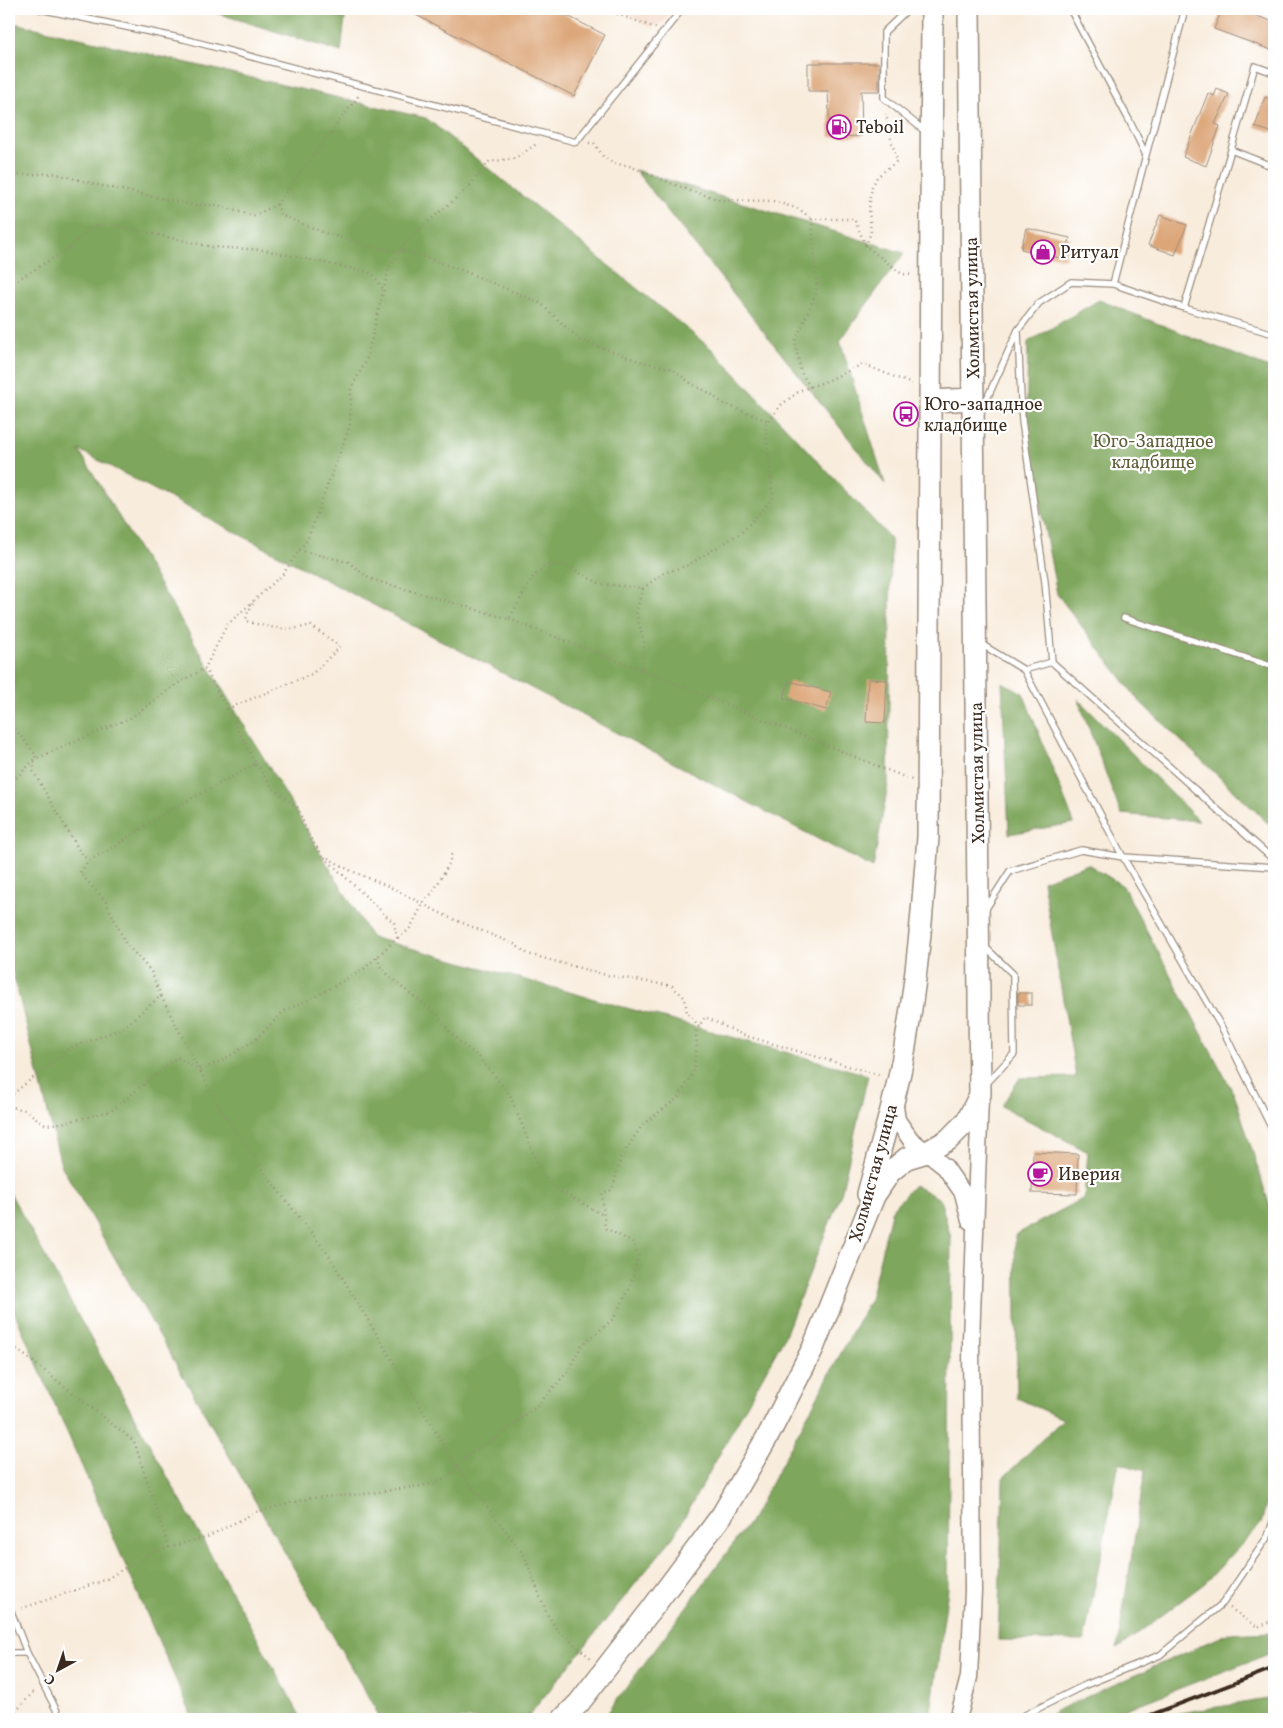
<svg xmlns="http://www.w3.org/2000/svg" width="1283" height="1728" viewBox="0 0 1283 1728" font-family="Vollkorn,serif">
	<style>
		.built { fill: #f4d3c0 }
		.forest { fill: #7ea65c; stroke: #5c683d }
		.building { fill: #dca678 }
		.lines { fill: none; stroke-linecap: round; stroke-linejoin: round }
		.lane-casing { stroke: #9a8b7d; stroke-width: 8 }
		.secondary-casing { stroke: #9a8b7d; stroke-width: 19 }
		.highway-casing { stroke: #9a8b7d; stroke-width: 24 }
		.path { stroke: #9a8b7d; stroke-width: 2.5; stroke-dasharray: 1 4; stroke-linecap: butt }
		.lane { stroke: #fff; stroke-width: 5.5 }
		.secondary { stroke: #fff; stroke-width: 16 }
		.highway { stroke: #fff; stroke-width: 21 }
		.rail { stroke: #3b2a1e; stroke-width: 4 }
		.labels { text-anchor: middle; stroke-width: 4.5; stroke-linejoin: round; paint-order: stroke }
		.poi-label { font-size: 18px; fill: #3b2a1e; stroke: #fff; text-anchor: start }
		.street-label { font-size: 18px; fill: #3b2a1e; stroke: #fff }
		.park-label { font-size: 18px; fill: #5e5e38; stroke: #fff }
	</style>
	<rect width="100%" height="100%" fill="#fff"/>
	<filter id="ink" filterUnits="userSpaceOnUse"><feTurbulence type="fractalNoise" baseFrequency=".02" numOctaves="2"/><feDisplacementMap in="SourceGraphic" scale="10" xChannelSelector="R" yChannelSelector="G"/><feConvolveMatrix kernelMatrix="1 2 1 2 8 2 1 2 1" color-interpolation-filters="sRGB"/></filter>
	<filter id="wash" filterUnits="userSpaceOnUse"><feTurbulence type="fractalNoise" baseFrequency=".0096" numOctaves="4" result="noise"/><feDisplacementMap in="SourceGraphic" scale="20" xChannelSelector="R" yChannelSelector="G"/><feGaussianBlur stdDeviation="1.12" result="paint"/><feColorMatrix in="noise" values="0 0 0 0 0 0 0 0 0 0 0 0 0 0 0 0 0 1.4 0 .05"/><feComposite in="paint" operator="in"/></filter>
	<g filter="url(#wash)">
		<rect width="100%" height="100%" fill="#f8ecdc"/>
		<!-- built -->
		<path class="built" d="M621 9H673L661 24 650 28Z"/>
		<!-- forest -->
		<path class="forest" d="M204 9H346L341 52Z
			M9 24H19L426 118 713 350 891 539 888 785 873 868 79 450 371 937 868 1075 841 1194 784 1338 674 1536 526 1719H381L61 1165 9 957Z
			M635 170 904 253 840 341 885 484Z
			M1099 300 1274 370V829L1139 701 1057 594 1026 431 1028 342Z
			M1002 682 1023 693 1074 823 1009 834Z
			M1078 699 1199 821 1121 814Z
			M1088 864 1123 886 1235 1096 1271 1210 1274 1231V1475L1261 1524 1205 1583 1117 1649 1145 1471 1119 1463 1084 1641 998 1640 1003 1478 1063 1419 1017 1398 1015 1235 1084 1198 1088 1152 1001 1106 1020 1078 1076 1077 1043 881Z
			M914 1185 940 1199 951 1238 948 1589 930 1719H603L753 1517 870 1299 892 1209Z
			M9 1191 302 1719H193L9 1300Z
			M1274 1632V1652L1100 1719H1046L1055 1711 1227 1634Z
			M1274 1698V1719H1142Z"/>
		<g id="blocks">
			<!-- building -->
			<path class="building" d="M404 9H554L605 35 574 96Z
				M1222 9H1237L1274 22V51L1214 29Z
				M808 63H879V91H861L862 136 830 137 828 91H808Z
				M1217 89 1229 94 1215 124 1220 126 1206 166 1183 157 1208 93 1214 96Z
				M1265 97 1274 100V133L1255 127Z
				M1160 215 1187 225 1175 255 1148 245Z
				M1026 228 1070 238 1065 259 1021 249Z
				M868 679 887 680 885 723 866 722Z
				M789 681 831 692 826 710 784 698Z
				M1018 993H1032V1005H1018Z
				M1033 1152 1078 1154 1077 1194 1032 1193Z"/>
		</g>
	</g>
	<g filter="url(#ink)">
		<use href="#blocks" fill-opacity="0" stroke="#9a8b7d" stroke-width="1"/>
		<g class="lines">
			<!-- lane casing -->
			<g class="lane-casing">
				<path id="lane" d="M40 9 184 39 576 142 682 9
					M908 9 884 32V98L926 132
					M1070 9 1129 120 1146 155 1113 284
					M1231 150 1255 66 1274 73
					M1146 155 1185 9
					M1184 308 1231 150 1274 167
					M1018 332 1022 421 1045 582 1052 662
					M981 412 1018 330 1039 303 1071 282 1113 284 1184 308 1274 334
					M1124 618 1274 667
					M981 644 1024 670 1052 662 1274 860
					M1024 670 1123 857 1222 1028 1272 1129 1274 1138
					M985 910 1010 871 1081 850 1123 857 1274 867
					M984 946 1013 974 1014 1054 986 1084
					M9 1606 27 1653 61 1719
					M9 1653H27
					M1017 1719 1083 1686 1160 1655 1223 1603 1268 1536 1274 1519"/>
			</g>
			<!-- secondary casing -->
			<g class="secondary-casing">
				<path id="secondary" d="M894 1100 897 1120 911 1140 945 1167 963 1193 970 1221
					M958 1719 969 1677 973 1591 971 1340 980 1098"/>
			</g>
			<!-- highway casing -->
			<g class="highway-casing">
				<path id="highway" d="M930 401 973 399
					M868 1194C882 1141 899 1089 907 1034 918 969 923 903 928 837L932 9
					M563 1719 579 1703 651 1610 722 1515 769 1434 813 1348 874 1196 890 1172 907 1158 927 1152 948 1140 967 1121 980 1095 969 9"/>
			</g>
			<!-- path -->
			<path class="path" d="M603 9 656 28
				M589 143H594L603 156 614 164 627 165 688 190 721 200 773 201 799 209 812 219
				M9 176 53 173 94 184 192 205H216L254 216 277 204 359 95
				M277 204 281 215 325 233 380 249 401 251 419 255 464 271 540 303 580 340 639 361 673 369 693 385 710 393 722 403 768 421
				M866 246 871 232 869 209 872 187 877 177 897 161 889 132 886 114
				M9 285 68 249 93 225H114L212 247 264 250 372 273 383 289
				M810 387 801 372 795 342 817 291 812 219H854L866 246 902 274 914 275
				M299 550 348 562 370 579 509 619 533 577 547 565H564L601 584 643 588 664 573 688 565 742 532 773 498 765 425 781 405 801 390 827 381 863 364 912 384
				M509 619 642 670 644 642 636 612 643 588
				M642 670 912 780
				M227 709 312 674 338 649 339 646 310 625C288 633 268 627 246 621L247 614 255 600
				M9 721 36 755 33 771 79 850 88 861
				M256 764 273 788 297 807 310 838 323 856
				M9 785 35 759 132 717 177 684 205 668
				M328 858 347 869 392 888 448 917 514 944 528 954 606 975 672 986 685 998 687 1013 699 1026
				M398 938 409 930 424 902 433 892 449 864 452 852
				M377 957 381 968 400 986 437 1014 448 1030 462 1044 478 1056 510 1095 540 1170 555 1188 603 1215
				M161 996 151 971 126 944 106 902 80 873 88 861 114 847 163 814 256 764 205 668 227 625 283 574 308 538 350 425 351 388 366 361 389 268 410 237 468 188 489 162 516 158 538 143
				M9 1097 70 1048 121 1029 161 996 218 1106 273 1184 328 1254 457 1467 449 1476 432 1484 365 1494 310 1498 256 1512 207 1537 152 1552 105 1580 20 1609
				M9 1106 25 1110 46 1125 67 1122 111 1111 177 1057 199 1070 220 1062 255 1040 284 1011 315 997 365 968 397 938 394 923 323 856
				M9 1343 134 1441 169 1548
				M457 1466 468 1456 500 1435 537 1406 568 1371 581 1346 613 1319 630 1288 638 1256 634 1243 605 1228 602 1193 612 1190 621 1158 642 1125 678 1098 693 1073 697 1046 696 1031 705 1017 743 1035 882 1076
				M457 1467 524 1555 547 1614 558 1631 591 1658
				M1230 1608 1257 1627 1274 1621
				M9 1719 34 1691"/>
			<!-- lane -->
			<use href="#lane" class="lane"/>
			<!-- secondary -->
			<use href="#secondary" class="secondary"/>
			<!-- highway -->
			<use href="#highway" class="highway"/>
			<!-- rail -->
			<path class="rail" d="M1140 1719 1274 1668"/>
		</g>
	</g>
	<!-- icons -->
	<defs>
		<g id="fuel-ring" transform="scale(1.25)"><circle r="9.5" fill="#fff" stroke="#b5179e" stroke-width="1.5"/><path d="M-5.5-6h7V0h2V4h1.3V-2.5L3-4.5l.8-.8L6-3V5H2.5V1h-1V6h-7ZM-4.2-4.7v3.2H.2V-4.7Z" fill="#b5179e"/></g>
		<g id="shop-ring" transform="scale(1.25)"><circle r="9.5" fill="#fff" stroke="#b5179e" stroke-width="1.5"/><path d="M-5-2.5h2.3a2.7 3.5 0 0 1 5.4 0H5L5.5 6h-11ZM-1.5-2.5h3a1.5 2.3 0 0 0-3 0Z" fill="#b5179e"/></g>
		<g id="bus-ring" transform="scale(1.25)"><circle r="9.5" fill="#fff" stroke="#b5179e" stroke-width="1.5"/><path d="M-5-6H5V4H4V6H2V4H-2V6H-4V4H-5ZM-3.5-4V0h7V-4ZM-3.5 1.2v1.5H-2V1.2ZM2 1.2v1.5H3.5V1.2Z" fill="#b5179e"/></g>
		<g id="cafe-ring" transform="scale(1.25)"><circle r="9.5" fill="#fff" stroke="#b5179e" stroke-width="1.5"/><path d="M-5.5-4.5H6V0H3Q3 3.5 0 3.5H-2.5Q-5.5 3.5-5.5 0ZM3-3.2v2h1.7v-2ZM-6 4.5H4V6H-6Z" fill="#b5179e"/></g>
	</defs>
	<g fill-rule="evenodd">
		<use href="#fuel-ring" x="839" y="127"/>
		<use href="#shop-ring" x="1043" y="252"/>
		<use href="#bus-ring" x="906" y="414"/>
		<use href="#cafe-ring" x="1040" y="1174"/>
	</g>
	<g class="labels">
		<!-- poi labels -->
		<g class="poi-label">
			<text x="856" y="133">Teboil</text>
			<text x="1060" y="258">Ритуал</text>
			<text x="924" y="410">Юго-западное<tspan x="924" dy="21">кладбище</tspan></text>
			<text x="1058" y="1180">Иверия</text>
		</g>
		<!-- street labels -->
		<g class="street-label">
			<text transform="translate(972 308) rotate(-91)" y="6">Холмистая улица</text>
			<text transform="translate(977 773) rotate(-91)" y="6">Холмистая улица</text>
			<text transform="translate(873 1173) rotate(-75)" y="6">Холмистая улица</text>
		</g>
		<!-- park labels -->
		<g class="park-label">
			<text x="1153" y="447">Юго-Западное<tspan x="1153" dy="21">кладбище</tspan></text>
		</g>
	</g>
	<!-- margin -->
	<rect width="1283" height="1728" fill="none" stroke="#fff" stroke-width="30"/>
	<!-- north arrow -->
	<g transform="translate(58 1670) rotate(220)" stroke="#ffffff" stroke-width="4" paint-order="stroke">
	<path d="M0-4L9 19L0 12L-9 19Z" fill="#3b2a1e"/>
	<text y="-8" font-size="14" font-weight="bold" text-anchor="middle" fill="#3b2a1e">С</text>
	</g>
</svg>
